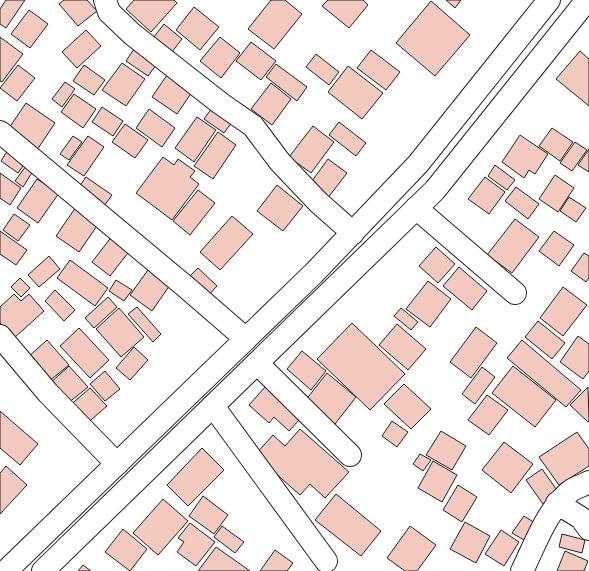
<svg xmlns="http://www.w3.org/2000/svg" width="589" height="571" viewBox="0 0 589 571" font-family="Raleway,sans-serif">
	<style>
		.building { fill: #f3c9c0; stroke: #222 }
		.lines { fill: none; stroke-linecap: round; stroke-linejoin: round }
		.minor-casing { stroke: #222; stroke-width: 24 }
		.major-casing { stroke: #222; stroke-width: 24 }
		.minor { stroke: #fff; stroke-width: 22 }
		.major { stroke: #fff; stroke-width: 22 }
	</style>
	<rect width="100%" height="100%" fill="#fff"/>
	<!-- building -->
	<path class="building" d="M6 0H25L6 28 0 24V9Z
		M64 0H87L97 11 78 26 59 4Z
		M134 0H174L177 3 151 32 126 9Z
		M271 0H285L302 14 274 49 248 29Z
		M328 0H363L368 5 349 28 322 6Z
		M446 0H461L455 8Z
		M431 1 470 35 435 76 396 43Z
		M194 7 219 27 200 50 176 30Z
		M29 10 48 24 30 48 11 34Z
		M164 24 182 39 168 57 150 42Z
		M86 30 101 46 77 68 62 52Z
		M0 37 23 54 2 82 0 81Z
		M220 37 240 53 221 78 200 61Z
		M251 42 276 61 261 80 236 61Z
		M134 49 156 65 148 76 126 61Z
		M371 50 400 72 386 90 357 68Z
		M580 51 589 59V106L556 79Z
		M316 54 339 72 329 85 306 67Z
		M122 63 145 79 126 106 102 90Z
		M276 64 307 87 297 101 266 77Z
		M18 65 35 78 17 101 0 88Z
		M84 65 105 80 94 95 73 81Z
		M348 66 383 93 362 119 328 92Z
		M167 75 192 92 177 114 152 97Z
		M65 82 75 89 62 107 52 99Z
		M271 83 291 99 272 125 251 109Z
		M74 94 96 109 83 128 61 112Z
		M26 103 55 123 35 153 5 134Z
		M102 107 123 121 113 136 92 122Z
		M212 108 232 122 224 133 204 119Z
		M149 109 175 128 162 147 136 128Z
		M197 117 216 130 194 162 175 148Z
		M339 122 366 143 356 156 329 135Z
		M125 124 148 140 135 158 112 142Z
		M313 126 334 142 311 173 289 157Z
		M552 128 573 142 560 161 539 146Z
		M218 132 236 145 213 179 194 166Z
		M520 135 548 154 535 174 529 170 524 178 502 162Z
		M73 136 82 142 69 160 60 154Z
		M88 136 104 147 84 176 67 165Z
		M575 142 587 150 572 171 560 163Z
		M589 149V172L578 165Z
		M8 150 26 162 18 173 1 161Z
		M163 157 174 165 178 159 195 171 190 177 199 184 172 220 136 193Z
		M328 159 347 173 327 199 309 185Z
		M495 165 515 180 507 190 488 176Z
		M26 166 33 171 23 187 15 181Z
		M0 173 21 188 10 205 0 198Z
		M555 175 574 188 558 212 539 199Z
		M86 177 112 195 102 209 76 191Z
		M485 177 505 192 489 214 468 199Z
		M37 179 59 193 38 223 17 208Z
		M277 185 303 206 283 231 257 211Z
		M516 187 539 204 528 219 505 201Z
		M198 190 215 203 190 235 173 221Z
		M569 197 586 208 576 222 560 211Z
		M76 207 99 223 79 252 56 236Z
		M14 214 30 225 18 241 3 230Z
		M232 216 253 234 220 270 200 252Z
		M515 219 539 237 512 273 487 255Z
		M0 231 27 250 16 265 0 254Z
		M554 231 574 245 559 266 539 251Z
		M113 235 131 249 110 276 92 262Z
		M436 247 455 264 438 283 419 266Z
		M584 253 589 256V278L586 282 571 271Z
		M49 256 60 269 39 287 28 275Z
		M70 260 108 288 95 306 57 278Z
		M459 267 487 291 472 310 443 286Z
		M198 268 217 286 206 298 186 280Z
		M148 270 170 285 152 311 130 295Z
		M20 278 30 288 21 297 11 287Z
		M116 280 132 290 124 301 109 291Z
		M428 281 451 299 430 327 406 309Z
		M563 287 587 305 563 336 540 318Z
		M55 290 75 310 64 321 45 301Z
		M14 294 21 301 29 294 44 311 14 338 0 323V307Z
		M108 297 117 307 94 328 85 318Z
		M137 307 161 334 153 342 128 314Z
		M119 308 144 337 121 357 96 329Z
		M401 308 418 322 411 330 394 316Z
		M538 321 565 343 552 359 525 337Z
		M352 323 405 374 370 410 317 359Z
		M397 324 426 349 408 370 379 345Z
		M476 327 497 343 471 378 450 362Z
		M79 328 109 360 90 378 60 346Z
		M578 336 589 344V371L583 379 560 362Z
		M47 340 69 365 48 382 27 358Z
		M522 340 581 390 566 407 507 358Z
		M134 347 148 360 130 380 116 368Z
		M302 351 326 371 311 390 287 369Z
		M69 366 88 387 67 404 49 384Z
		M513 366 556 400 535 427 492 393Z
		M482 367 495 377 475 404 462 394Z
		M105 371 120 389 105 401 90 384Z
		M327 373 356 397 335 424 305 401Z
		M404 384 431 409 411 429 384 404Z
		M265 387 300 419 289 431 274 417 269 423 249 405Z
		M588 387 589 421 588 422 570 405Z
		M90 388 107 406 84 426 67 408Z
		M487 395 508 410 489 435 468 420Z
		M0 411 38 444 20 465 0 448Z
		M392 421 408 432 397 447 382 436Z
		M300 429 349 472 325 498 310 484 300 495 255 455 273 435 285 446Z
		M441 431 466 446 452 470 426 455Z
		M577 432 589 449V466L559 485 539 457Z
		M504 442 533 464 511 493 482 470Z
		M202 448 224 470 188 506 167 485Z
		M420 454 431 460 423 471 413 464Z
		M433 461 457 475 442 502 418 488Z
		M6 466 27 485 0 514V473Z
		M542 469 559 493 543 504 526 480Z
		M458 485 477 497 462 522 443 510Z
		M336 494 381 531 361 556 315 520Z
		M203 496 228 515 214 534 189 516Z
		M163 499 188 521 158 555 133 533Z
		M524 516 535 523 524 540 512 533Z
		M465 522 490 536 476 563 450 549Z
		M190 523 215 542 196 566 177 552 184 542 178 538Z
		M222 526 244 542 235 553 214 537Z
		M410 526 436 545 417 571H405L387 558Z
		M123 529 147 549 130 571 105 552Z
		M501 530 519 542 504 566 485 554Z
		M562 534 585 540 582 553 559 547Z
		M216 547 250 571H198Z
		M275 550 293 563 287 571H260Z
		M565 551 588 561 584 571H557Z
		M83 565 91 571H78Z"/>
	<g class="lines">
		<!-- minor casing -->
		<g class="minor-casing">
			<path id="minor" d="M105 0 109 12 132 34 220 103 253 126 280 162 318 202 353 233
				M0 132 186 287 246 339
				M416 208 515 293
				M0 336 48 393 117 464
				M257 363 350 455
				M213 406 326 561
				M557 503 581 518 589 529
				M522 571C535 545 548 507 572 490 577 487 584 485 589 482"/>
		</g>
		<!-- major casing -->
		<g class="major-casing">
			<path id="major" d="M6 571 314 273 418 164 549 0
				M43 571 435 190 587 0"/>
		</g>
		<!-- minor -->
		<use href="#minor" class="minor"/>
		<!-- major -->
		<use href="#major" class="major"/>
	</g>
</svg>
